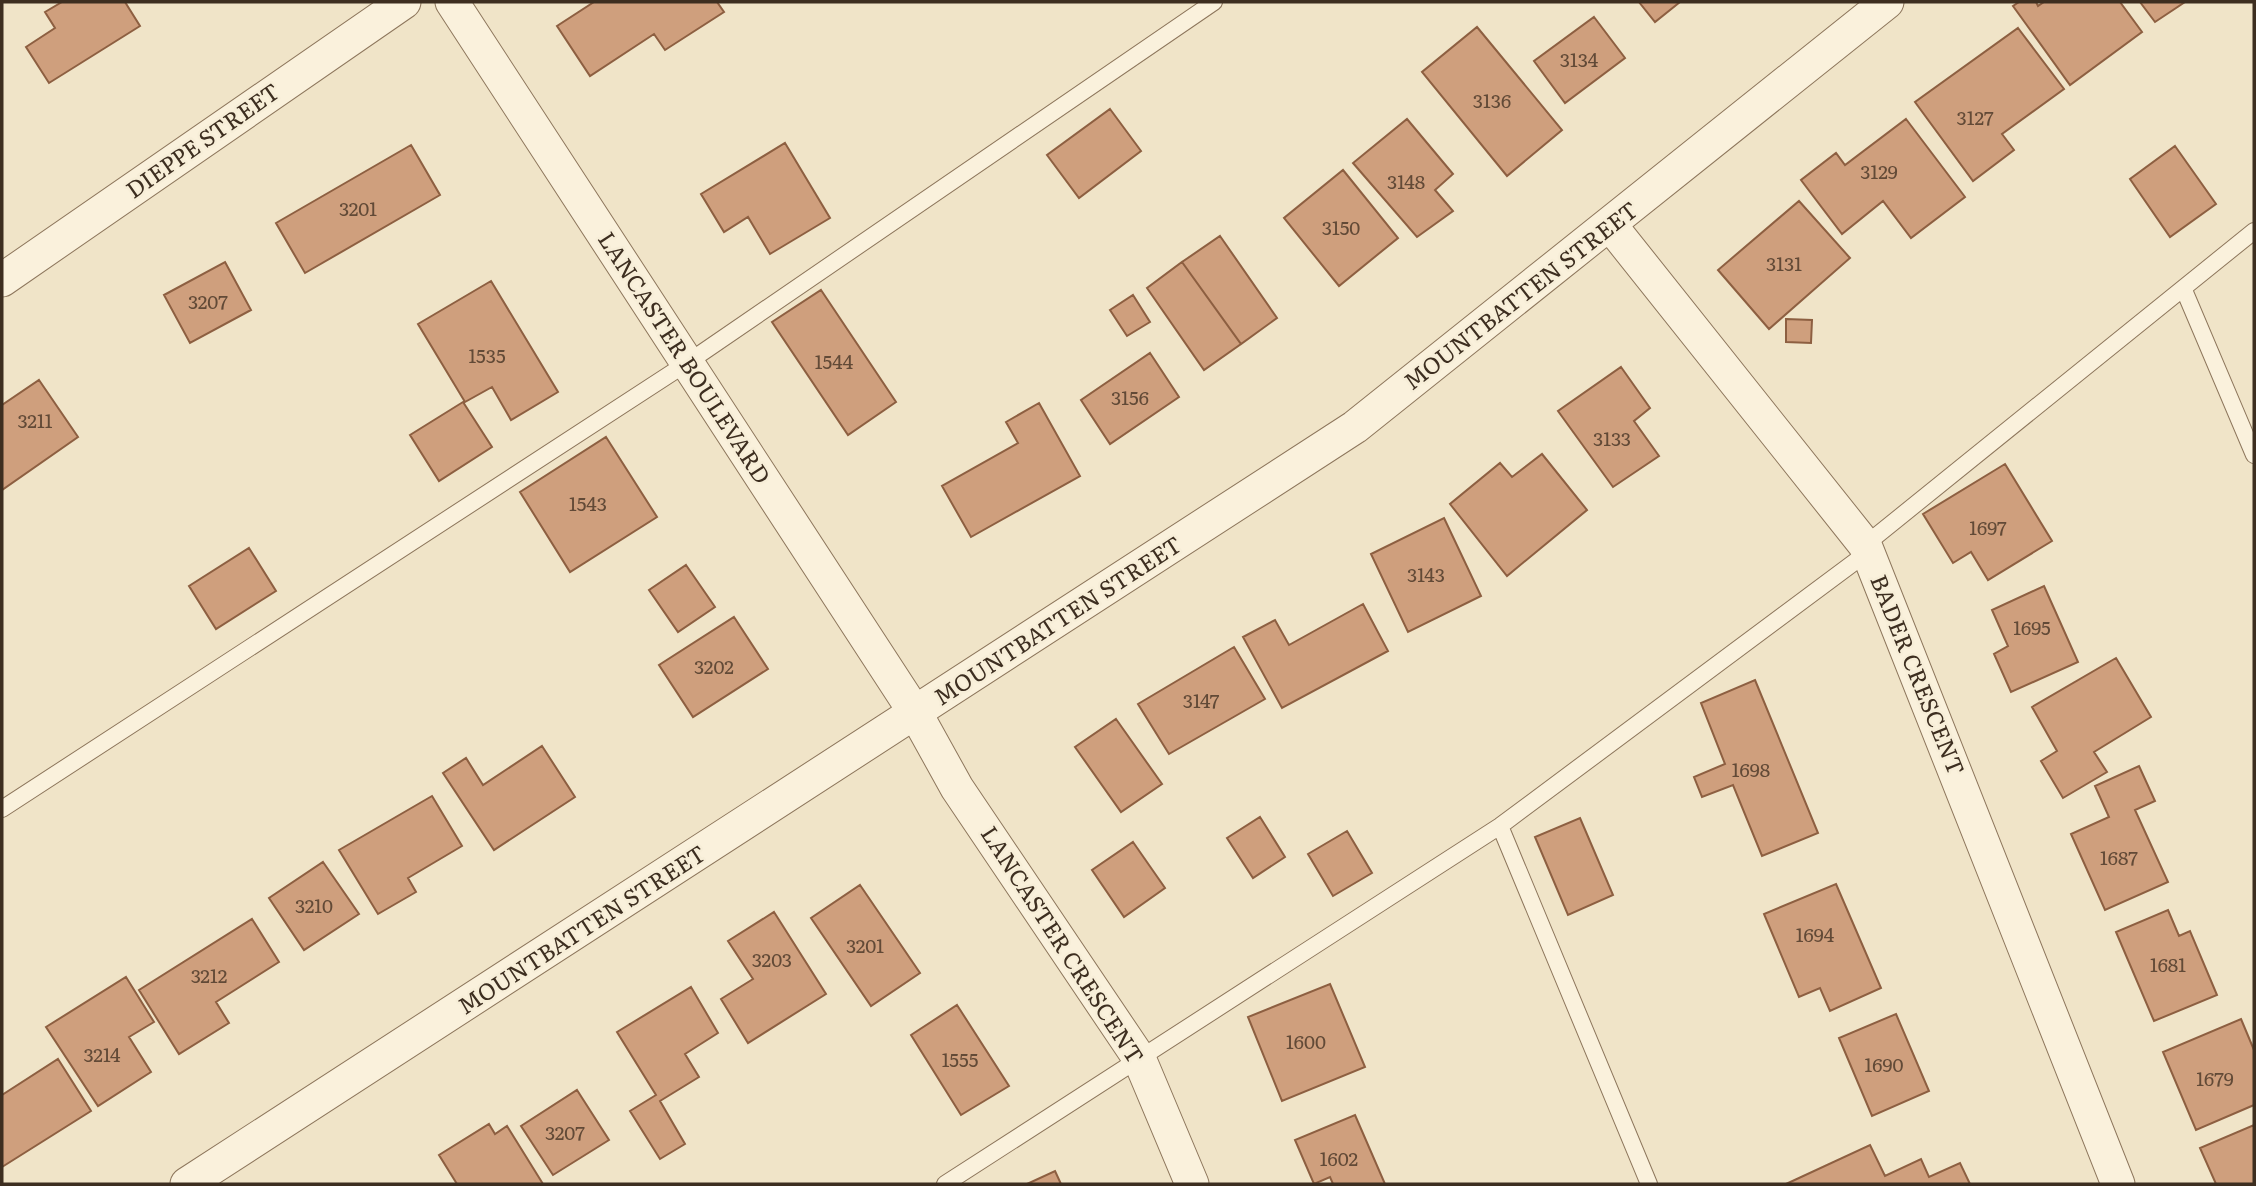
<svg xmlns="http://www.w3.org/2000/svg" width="2256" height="1186" viewBox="0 0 2256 1186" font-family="Literata,serif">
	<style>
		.building { fill: #cf9f7d; stroke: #8d5f41; stroke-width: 2 }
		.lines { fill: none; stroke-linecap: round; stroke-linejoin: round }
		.lane-casing { stroke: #8d765c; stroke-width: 18 }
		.street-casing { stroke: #8d765c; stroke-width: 35 }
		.lane { stroke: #faf1dc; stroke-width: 16 }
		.street { stroke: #faf1dc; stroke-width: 33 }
		.labels { text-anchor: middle; stroke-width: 5; stroke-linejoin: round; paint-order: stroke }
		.number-label { font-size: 19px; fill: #624a37 }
		.street-label { font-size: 23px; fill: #3d2e20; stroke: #f7eed8 }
	</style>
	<rect width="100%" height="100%" fill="#f0e4c8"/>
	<!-- building -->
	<path class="building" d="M62 2H125L140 26 49 83 26 47 55 28 45 12Z
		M594 2H717L724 12 665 50 654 34 590 76 557 26Z
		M1639 2H1680L1655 22Z
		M2019 2H2036L2038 6 2044 2H2120L2142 32 2070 85 2013 6Z
		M2140 2H2185L2155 22Z
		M1594 17 1625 58 1565 103 1534 61Z
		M1477 27 1562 130 1507 176 1422 72Z
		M2018 28 2064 89 2002 134 2014 150 1973 181 1915 102Z
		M1110 109 1141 151 1079 198 1047 155Z
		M1407 119 1453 174 1435 190 1453 211 1417 237 1353 163Z
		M1906 119 1965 197 1911 238 1883 201 1842 234 1801 180 1836 153 1845 165Z
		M785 143 830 218 770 254 748 217 724 232 701 194Z
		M411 145 440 195 305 273 276 223Z
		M2175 146 2216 204 2170 237 2130 179Z
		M1343 170 1398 238 1339 286 1284 218Z
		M1799 201 1850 258 1769 329 1718 270Z
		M1220 236 1277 318 1241 344 1182 262Z
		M225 262 251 310 190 343 164 295Z
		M1182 262 1241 344 1204 370 1147 288Z
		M491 281 558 392 511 420 492 387 465 402 418 324Z
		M821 290 896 402 848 435 772 322Z
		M1133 295 1150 322 1127 336 1110 310Z
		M1786 319 1812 320 1811 343 1786 342Z
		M1150 353 1179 397 1110 444 1081 400Z
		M1621 367 1650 408 1634 421 1659 456 1613 487 1558 411Z
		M39 380 78 437 2 490V405Z
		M463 402 492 447 439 481 410 435Z
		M1039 403 1080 476 971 537 942 486 1018 443 1006 422Z
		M606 437 657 517 570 572 520 492Z
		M1542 454 1587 510 1507 576 1450 504 1500 463 1512 477Z
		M2005 464 2052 541 1988 580 1971 552 1953 563 1923 514Z
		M1444 518 1481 596 1408 632 1371 554Z
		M249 548 276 591 216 629 189 586Z
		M686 565 715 607 678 632 649 590Z
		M2044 586 2078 662 2011 692 1994 654 2008 646 1992 610Z
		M1363 604 1388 651 1282 708 1243 637 1275 620 1289 645Z
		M734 617 768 669 693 717 659 665Z
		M1234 647 1265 699 1169 754 1138 704Z
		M2116 658 2151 717 2094 752 2107 772 2063 798 2041 761 2057 751 2032 707Z
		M1755 680 1818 833 1762 856 1733 785 1702 797 1694 777 1725 764 1701 703Z
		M1116 719 1162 784 1121 812 1075 747Z
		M542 746 575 797 494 850 443 773 466 758 483 785Z
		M2139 766 2155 801 2135 810 2168 882 2105 910 2071 834 2109 817 2095 786Z
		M432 796 462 846 408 878 416 892 378 914 339 850Z
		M1260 817 1285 857 1253 878 1227 838Z
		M1580 818 1613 895 1568 915 1535 837Z
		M1347 831 1372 873 1333 896 1308 854Z
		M1133 842 1165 888 1124 917 1092 870Z
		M323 862 359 914 304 950 269 898Z
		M1836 884 1881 988 1830 1011 1820 988 1799 997 1764 914Z
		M860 885 920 973 871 1006 811 918Z
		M2168 910 2179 936 2190 931 2217 995 2154 1021 2116 932Z
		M774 912 826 994 748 1043 721 999 753 979 728 941Z
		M252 919 279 962 216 1002 229 1023 179 1054 139 990Z
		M126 977 154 1022 129 1037 151 1072 98 1106 46 1027Z
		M1330 984 1365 1067 1282 1101 1248 1017Z
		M691 987 718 1033 685 1054 699 1077 660 1101 685 1144 660 1159 630 1111 656 1095 617 1032Z
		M957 1005 1009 1086 961 1115 911 1035Z
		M1896 1014 1929 1091 1872 1116 1839 1038Z
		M2241 1019 2254 1050V1105L2196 1130 2163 1052Z
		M58 1059 91 1111 2 1167V1095Z
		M577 1090 609 1140 553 1175 521 1126Z
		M1355 1115 1385 1184H1333L1330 1177 1314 1184 1295 1140Z
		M489 1124 495 1134 507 1126 543 1184H457L439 1155Z
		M2254 1125V1184H2216L2200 1148Z
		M1870 1145 1885 1176 1921 1159 1929 1177 1960 1163 1970 1184H1786Z
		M1055 1171 1061 1184H1027Z"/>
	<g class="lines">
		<!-- lane casing -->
		<g class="lane-casing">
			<path id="lane" d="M2184 290 2254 455
				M1865 545 2254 231
				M2 809 687 363 1214 2
				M1500 826 1649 1184
				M945 1184 1500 826 1868 552"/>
		</g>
		<!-- street casing -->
		<g class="street-casing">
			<path id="street" d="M452 2 916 714 957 788 1139 1058 1192 1184
				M1611 226 1865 545 2118 1184
				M2 280 404 2
				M187 1184 1355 427 1887 2"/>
		</g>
		<!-- lane -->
		<use href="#lane" class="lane"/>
		<!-- street -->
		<use href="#street" class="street"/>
	</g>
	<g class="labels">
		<!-- number labels -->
		<g class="number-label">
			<text x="1579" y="67">3134</text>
			<text x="1492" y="108">3136</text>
			<text x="1975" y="125">3127</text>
			<text x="1879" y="179">3129</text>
			<text x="1406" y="189">3148</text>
			<text x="358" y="216">3201</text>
			<text x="1341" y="235">3150</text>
			<text x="1784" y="271">3131</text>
			<text x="208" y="309">3207</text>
			<text x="487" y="363">1535</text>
			<text x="834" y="369">1544</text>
			<text x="1130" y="405">3156</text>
			<text x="35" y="428">3211</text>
			<text x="1612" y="446">3133</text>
			<text x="588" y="511">1543</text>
			<text x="1988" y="535">1697</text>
			<text x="1426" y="582">3143</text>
			<text x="2032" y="635">1695</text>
			<text x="714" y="674">3202</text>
			<text x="1201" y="708">3147</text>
			<text x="1751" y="777">1698</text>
			<text x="2119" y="865">1687</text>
			<text x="314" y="913">3210</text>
			<text x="1815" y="942">1694</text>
			<text x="865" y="953">3201</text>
			<text x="772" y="967">3203</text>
			<text x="2168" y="972">1681</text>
			<text x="209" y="983">3212</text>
			<text x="1306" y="1049">1600</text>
			<text x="102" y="1062">3214</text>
			<text x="960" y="1067">1555</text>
			<text x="1884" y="1072">1690</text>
			<text x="2215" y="1086">1679</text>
			<text x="565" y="1140">3207</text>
			<text x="1339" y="1166">1602</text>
		</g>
		<!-- street labels -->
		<g class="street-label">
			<text transform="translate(203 141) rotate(-35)" y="8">DIEPPE STREET</text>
			<text transform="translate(1521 296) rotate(-38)" y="8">MOUNTBATTEN STREET</text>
			<text transform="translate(684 358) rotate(57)" y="8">LANCASTER BOULEVARD</text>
			<text transform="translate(1058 621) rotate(-33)" y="8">MOUNTBATTEN STREET</text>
			<text transform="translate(1917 675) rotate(68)" y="8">BADER CRESCENT</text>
			<text transform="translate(582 930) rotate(-33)" y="8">MOUNTBATTEN STREET</text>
			<text transform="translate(1062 945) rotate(57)" y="8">LANCASTER CRESCENT</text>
		</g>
	</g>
	<!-- border -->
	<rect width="2256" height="1186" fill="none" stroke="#3d2e20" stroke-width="7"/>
</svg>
